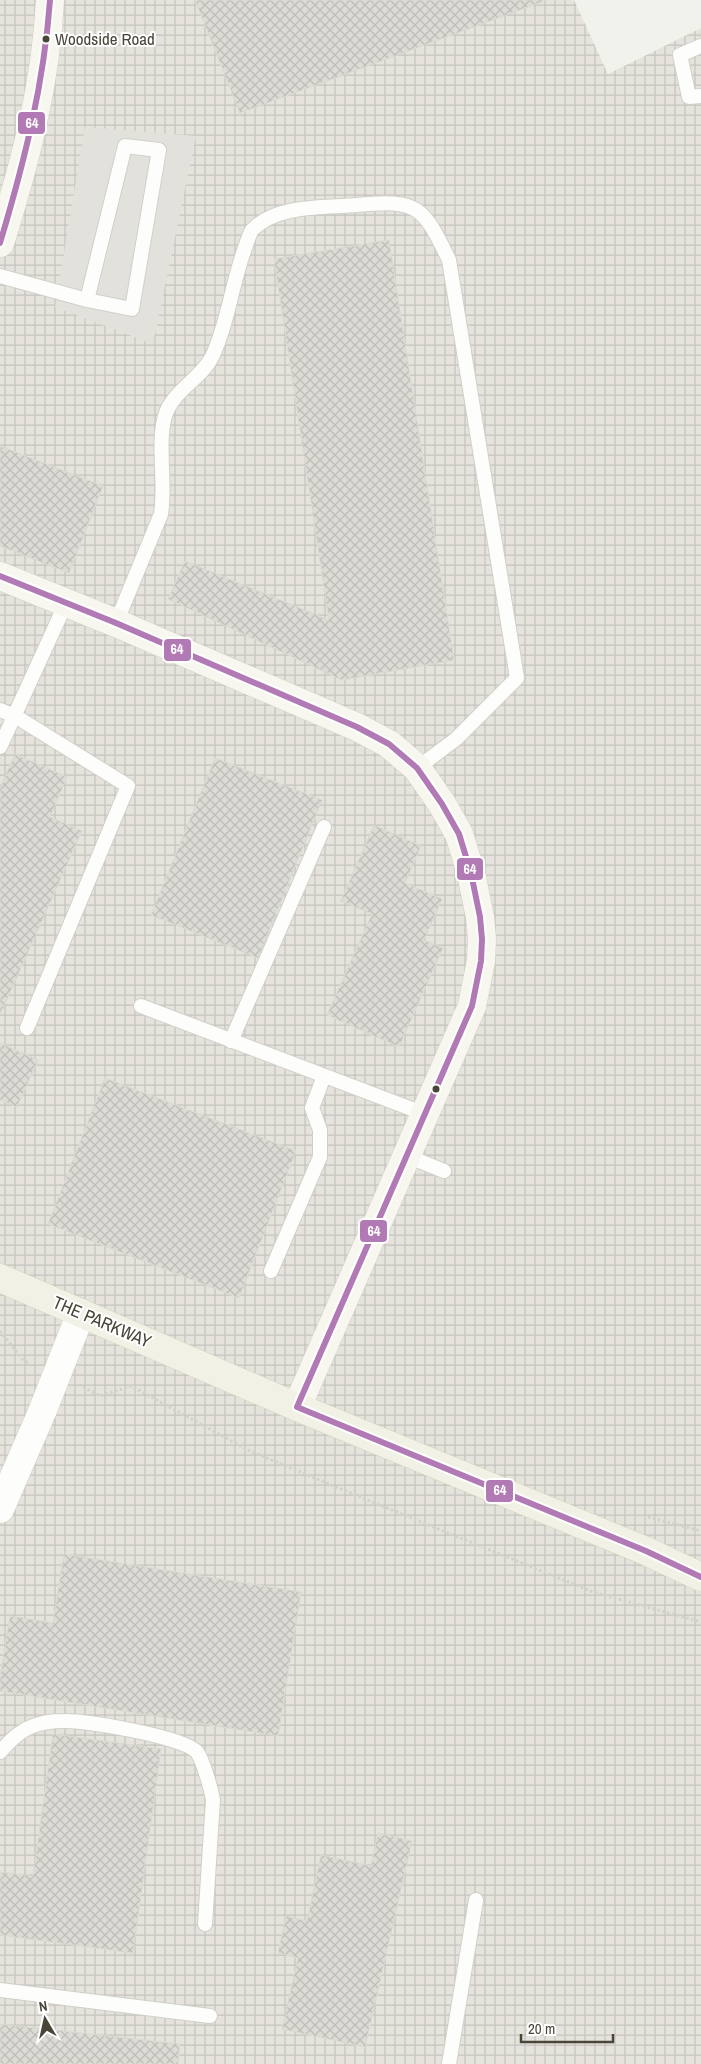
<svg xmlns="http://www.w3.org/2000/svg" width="701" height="2064" viewBox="0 0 701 2064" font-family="'Archivo Narrow',sans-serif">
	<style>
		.industrial { fill: url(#industrial-grid) }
		.parking { fill: #e2e1dc }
		.building { fill: url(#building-cross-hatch); stroke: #dbdad2 }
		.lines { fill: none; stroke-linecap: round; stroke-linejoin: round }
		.lane-casing { stroke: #d0d0ca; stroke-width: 16 }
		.street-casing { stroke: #d0d0ca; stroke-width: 29 }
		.secondary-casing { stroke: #d2d1c4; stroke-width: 29 }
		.primary-casing { stroke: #d4d3ba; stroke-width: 29 }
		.path { stroke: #d2d2cb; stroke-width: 3; stroke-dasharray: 2.5 2.5; stroke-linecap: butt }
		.lane { stroke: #fdfdfc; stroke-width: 14 }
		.street { stroke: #fdfdfc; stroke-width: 28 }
		.secondary { stroke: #f7f7f0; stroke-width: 28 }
		.primary { stroke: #f2f1e5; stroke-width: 28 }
		.bus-1-casing { stroke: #fff; stroke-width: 10 }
		.bus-1 { stroke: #b17ab5; stroke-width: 6 }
		.bus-dot { fill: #494638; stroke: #fff; stroke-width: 2 }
		.labels { text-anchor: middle; stroke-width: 4; stroke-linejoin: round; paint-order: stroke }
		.bus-label { font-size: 17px; fill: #494638; stroke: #fff; text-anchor: start }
		.street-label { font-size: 18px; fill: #494638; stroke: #fff }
		.line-badge { stroke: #fff; stroke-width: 2 }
		.badge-label { font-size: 14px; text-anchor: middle; font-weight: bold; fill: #fff }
	</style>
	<defs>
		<pattern id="industrial-grid" width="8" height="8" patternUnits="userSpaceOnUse" patternTransform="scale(1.25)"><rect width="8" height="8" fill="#e5e3dc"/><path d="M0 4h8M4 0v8" fill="none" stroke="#c6c4be"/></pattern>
		<pattern id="building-cross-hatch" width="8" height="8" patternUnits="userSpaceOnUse" patternTransform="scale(1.25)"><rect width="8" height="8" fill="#dcdbd5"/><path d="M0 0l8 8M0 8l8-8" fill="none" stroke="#bebdb8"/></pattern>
	</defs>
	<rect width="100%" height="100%" fill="#f2f2ed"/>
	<!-- industrial -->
	<path class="industrial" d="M0 0H574L608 74 701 28V2064H0Z"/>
	<!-- parking -->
	<path class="parking" d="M85 127 196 136 153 344 55 307Z"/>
	<!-- building -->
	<path class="building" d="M195 0H547L240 113Z
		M389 240 454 660 342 680 168 599 185 561 329 620 274 259Z
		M0 446 103 486 69 573 0 546Z
		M15 754 67 777 50 817 82 831 0 1015V788Z
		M215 758 322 800 258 958 151 915Z
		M374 825 421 846 405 883 442 899 424 940 443 948 399 1047 327 1015 372 914 341 901Z
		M0 1043 38 1060 17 1107 0 1100Z
		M105 1078 296 1151 239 1298 48 1224Z
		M64 1554 301 1592 278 1736 0 1691V1677L10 1616 53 1623Z
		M53 1734 161 1749 133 1953 0 1935V1872L33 1876Z
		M378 1833 412 1841 365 2047 282 2029 298 1958 278 1953 286 1916 307 1921 321 1855 371 1866Z
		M0 2024 180 2044 178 2064H0Z"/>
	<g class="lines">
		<!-- lane casing -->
		<g class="lane-casing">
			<path id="lane" d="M701 46 680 55 689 97 701 96
				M0 276 87 300 132 309 159 150 125 146 87 300
				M116 623 161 514C166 484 157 443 165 416 172 391 201 379 212 357 228 323 232 283 245 248 247 242 249 235 252 230 277 204 324 208 357 205 418 199 423 206 449 260L517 678 456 739 417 768
				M0 710 15 716 128 786 27 1028
				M0 747 66 603
				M141 1006 425 1114
				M231 1041 324 827
				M407 1156 444 1171
				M271 1271 320 1157V1130L312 1108 324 1076
				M0 1752C9 1742 19 1731 33 1726 41 1723 54 1721 63 1721 85 1720 184 1737 197 1752 203 1760 211 1789 213 1800L205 1924
				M0 1990 210 2016
				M449 2064 476 1900"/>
		</g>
		<!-- street casing -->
		<g class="street-casing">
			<path id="street" d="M0 1509 42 1412 81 1313"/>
		</g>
		<!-- secondary casing -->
		<g class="secondary-casing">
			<path id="secondary" d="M0 243C25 163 46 84 50 0
				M0 576 116 623 357 727 389 744 417 768 442 804 459 834 471 873 480 917 482 939 481 961 472 1006 297 1407"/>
		</g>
		<!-- primary casing -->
		<g class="primary-casing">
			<path id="primary" d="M0 1278 297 1407 646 1551 701 1577"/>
		</g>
		<!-- path -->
		<path class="path" d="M0 1331 24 1361 29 1363
			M83 1387 100 1396 131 1386 250 1451 382 1506 593 1592 701 1622
			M648 1517 701 1531"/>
		<!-- lane -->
		<use href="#lane" class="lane"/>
		<!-- street -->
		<use href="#street" class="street"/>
		<!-- secondary -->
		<use href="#secondary" class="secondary"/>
		<!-- primary -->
		<use href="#primary" class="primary"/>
		<!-- bus-1 casing -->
		<g class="bus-1-casing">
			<path id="bus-1" d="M0 243C24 163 44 84 50 0
				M0 576 116 623 357 727 389 744 417 768 442 804 459 834 471 873 480 917 482 939 481 961 472 1006 297 1407
				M297 1407 646 1551 701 1577"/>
		</g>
		<!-- bus-1 -->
		<use href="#bus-1" class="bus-1"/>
	</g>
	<!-- markers -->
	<g class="bus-dot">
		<circle cx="46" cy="39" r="4.5"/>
		<circle cx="436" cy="1089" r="4.5"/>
	</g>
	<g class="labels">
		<!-- bus labels -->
		<g class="bus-label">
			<text x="55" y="45">Woodside Road</text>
		</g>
		<!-- street labels -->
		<g class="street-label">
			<text transform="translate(102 1322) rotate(23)" y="6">THE PARKWAY</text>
		</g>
	</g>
	<g class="line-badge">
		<rect x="17" y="111" width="29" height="24" rx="5" fill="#b17ab5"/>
		<rect x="163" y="638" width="29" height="24" rx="5" fill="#b17ab5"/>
		<rect x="456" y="857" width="28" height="24" rx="5" fill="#b17ab5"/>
		<rect x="359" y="1219" width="29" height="24" rx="5" fill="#b17ab5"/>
		<rect x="485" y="1479" width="29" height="24" rx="5" fill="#b17ab5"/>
	</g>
	<g class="badge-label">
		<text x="32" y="128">64</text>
		<text x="177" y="654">64</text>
		<text x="470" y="874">64</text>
		<text x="374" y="1236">64</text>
		<text x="500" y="1495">64</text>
	</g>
	<!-- north arrow -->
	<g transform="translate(45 2019) rotate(351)" stroke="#ffffff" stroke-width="4" paint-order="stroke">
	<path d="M0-4L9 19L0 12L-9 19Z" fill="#494638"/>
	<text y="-8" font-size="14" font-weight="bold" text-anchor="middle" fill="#494638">N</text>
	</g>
	<!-- scale -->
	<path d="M521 2034v8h92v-8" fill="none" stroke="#494638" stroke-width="2.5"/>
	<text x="528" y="2034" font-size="15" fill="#494638" stroke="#ffffff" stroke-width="4" paint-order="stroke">20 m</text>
</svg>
